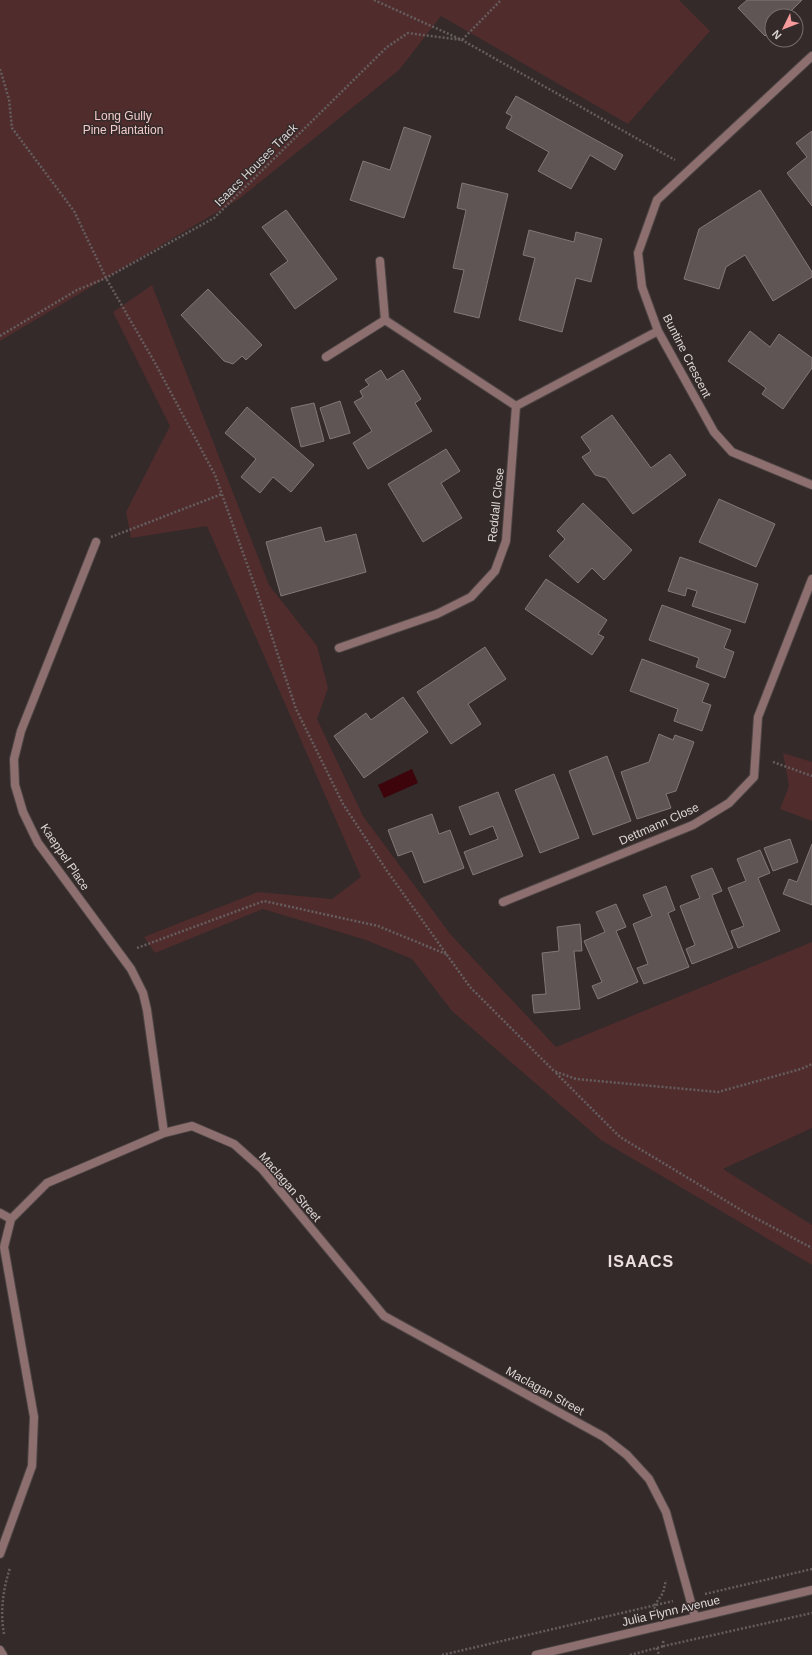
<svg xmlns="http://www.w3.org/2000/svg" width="812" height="1655" viewBox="0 0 812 1655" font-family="Arial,sans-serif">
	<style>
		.green { fill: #502c2d }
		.water { fill: #3d040c }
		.building { fill: #605555; stroke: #837777 }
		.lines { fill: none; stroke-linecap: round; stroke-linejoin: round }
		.minor-casing { stroke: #4e4645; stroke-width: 10 }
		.tertiary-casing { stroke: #4e4645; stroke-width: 10 }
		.path { stroke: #665e5e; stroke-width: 2.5; stroke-dasharray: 2 2; stroke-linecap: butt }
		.minor { stroke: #8e6f6f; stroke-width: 8 }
		.tertiary { stroke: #8e6f6f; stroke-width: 8 }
		.labels { text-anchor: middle; stroke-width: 3; stroke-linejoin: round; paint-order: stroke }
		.park-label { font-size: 12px; fill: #f2cac9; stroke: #332a29 }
		.street-label { font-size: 12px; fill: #ddd7d7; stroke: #332a29 }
		.district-label { font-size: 16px; font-weight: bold; letter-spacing: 1px; fill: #ede0e0; stroke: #332a29 }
	</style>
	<rect width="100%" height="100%" fill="#332a29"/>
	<!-- green -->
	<path class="green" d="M0 0H679L710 31 628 124 441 16 399 70 239 199 0 341Z
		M152 285 269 585 317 646 328 688 317 719 363 816 451 935 556 1047 812 942V1128L723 1169 812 1225V1265L601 1140 452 1011 412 959 366 940 263 909 155 953 144 937 258 892 332 899 361 877 207 526 131 538 126 512 170 426 113 312Z
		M783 753 812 762V821L780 809 789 786Z"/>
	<!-- water -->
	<path class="water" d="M412 769 418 783 384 798 378 785Z"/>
	<!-- building -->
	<path class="building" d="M747 0H802L786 16H772V29L765 36 738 8Z
		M516 96 623 155 615 170 590 155 571 189 538 171 549 152 506 128 512 116 506 113Z
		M404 127 431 136 404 218 350 200 363 161 390 170Z
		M812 131V206L787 173 807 157 796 143Z
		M462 183 508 194 479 318 454 312 464 270 453 268 466 210 457 208Z
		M760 190 812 272V277L773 301 745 255 726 267 719 289 684 279 699 229Z
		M286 210 337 279 295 309 270 274 288 261 262 227Z
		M529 230 574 242 576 232 602 239 591 282 576 278 562 332 519 320 535 258 523 255Z
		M208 289 262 345 246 360 242 356 233 364 224 361 181 315Z
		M750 331 770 347 779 334 812 358V368L783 409 762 394 766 388 728 361Z
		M381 370 387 380 403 370 421 399 415 403 432 431 368 469 353 443 372 431 354 402 363 397 360 391 369 385 365 380Z
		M340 401 350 433 330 439 320 408Z
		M314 403 324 441 301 447 291 408Z
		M247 407 314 465 291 492 273 477 260 493 241 477 256 459 225 433Z
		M612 415 651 468 670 454 686 475 633 514 606 478 595 475 582 457 591 451 581 437Z
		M446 449 460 471 441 483 462 518 423 542 388 484Z
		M719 499 775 524 756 567 699 542Z
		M583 503 632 550 604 580 592 568 578 583 549 556 565 539 557 531Z
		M321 527 325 542 356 534 366 572 281 596 266 542Z
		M680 557 758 584 745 623 692 606 697 591 687 588 685 596 668 591Z
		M546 579 607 620 598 634 604 637 592 655 525 609Z
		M662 605 731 630 724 648 734 652 725 678 696 667 699 658 649 640Z
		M485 647 506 679 468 704 481 724 451 744 417 692Z
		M642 659 709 684 702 702 711 705 702 731 674 721 678 709 630 691Z
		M403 697 428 732 364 778 334 736 366 713 371 720Z
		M659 734 673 740 675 735 694 742 676 791 666 794 671 808 637 819 621 772 649 762Z
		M607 756 631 821 593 835 569 771Z
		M554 774 579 838 540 853 515 790Z
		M498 792 523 856 473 875 464 852 498 839 493 826 470 835 459 807Z
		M432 814 439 834 450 830 464 868 424 883 412 851 398 856 388 830Z
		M790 839 798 862 773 871 764 848Z
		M812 844V905L783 894 789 879 797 882Z
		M760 850 770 873 758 878 780 931 738 948 731 931 744 926 728 888 746 881 737 859Z
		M712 868 722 891 712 895 733 948 692 964 686 949 695 945 680 906 700 898 691 876Z
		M666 886 675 910 668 913 689 967 644 984 637 968 648 964 633 924 652 916 643 895Z
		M616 904 626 927 616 931 638 982 598 999 592 986 602 982 584 941 605 932 596 912Z
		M580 924 582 951H574L580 1009 534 1013 532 995 546 994 542 953 559 951 557 927Z"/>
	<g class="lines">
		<!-- minor casing -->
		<g class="minor-casing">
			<path id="minor" d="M812 56 657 200 638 253 642 287 658 331 714 432 732 452 812 485
				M380 261 385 320
				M326 357 385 320 516 406
				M96 542 21 731 14 759 15 785 23 812 38 843 131 969 143 993 147 1010 164 1133
				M339 648 437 614 471 597 495 571 506 541 516 406 658 331
				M503 902 693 825 729 803 754 777 758 717 812 579
				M0 1213 11 1219
				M0 1554 32 1466 34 1417 4 1247 11 1219 47 1183 164 1133 192 1126 234 1144 262 1169 384 1316 604 1437 627 1455 649 1479 666 1512 695 1617
				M0 1650 3 1655"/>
		</g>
		<!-- tertiary casing -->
		<g class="tertiary-casing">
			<path id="tertiary" d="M536 1655 812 1590"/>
		</g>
		<!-- path -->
		<path class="path" d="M374 0 462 40 675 160
			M0 69 9 99 12 128 74 211 106 278 155 363 215 475 257 592 296 709 343 804 387 871 470 987 554 1071 576 1079 718 1092 801 1069 812 1064
			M0 336 77 290 106 278 214 218 387 47 408 33 462 40 501 0
			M111 537 222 494
			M773 762 812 776
			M137 948 264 901 378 926 446 954
			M556 1073 620 1137 746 1213 812 1248
			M705 1594 812 1569
			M655 1609 654 1606 663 1593 666 1580
			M4 1634C0 1612 3 1589 10 1568
			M663 1641 664 1646 812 1613
			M657 1648 659 1655
			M442 1655 673 1601
			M630 1655 664 1646"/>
		<!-- minor -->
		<use href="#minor" class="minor"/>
		<!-- tertiary -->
		<use href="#tertiary" class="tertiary"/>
	</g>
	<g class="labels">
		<!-- park labels -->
		<g class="park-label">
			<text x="123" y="120">Long Gully<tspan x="123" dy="14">Pine Plantation</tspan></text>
		</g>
		<!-- street labels -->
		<g class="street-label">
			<text transform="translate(256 165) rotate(-45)" y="4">Isaacs Houses Track</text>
			<text transform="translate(687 356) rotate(63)" y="4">Buntine Crescent</text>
			<text transform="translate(496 505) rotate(-84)" y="4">Reddall Close</text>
			<text transform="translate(659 824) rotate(-24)" y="4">Dettmann Close</text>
			<text transform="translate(65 857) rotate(56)" y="4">Kaeppel Place</text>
			<text transform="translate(290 1187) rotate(49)" y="4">Maclagan Street</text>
			<text transform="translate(545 1391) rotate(29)" y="4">Maclagan Street</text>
			<text transform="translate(671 1611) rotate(-13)" y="4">Julia Flynn Avenue</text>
		</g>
		<!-- district labels -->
		<g class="district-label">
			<text x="641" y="1267">ISAACS</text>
		</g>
	</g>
	<!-- north arrow -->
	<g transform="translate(784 28) rotate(227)"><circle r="19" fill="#332a29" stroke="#776f6f"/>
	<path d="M0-3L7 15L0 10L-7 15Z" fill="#f59b9b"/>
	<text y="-6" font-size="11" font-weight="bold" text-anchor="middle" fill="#ddd7d7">N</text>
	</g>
</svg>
